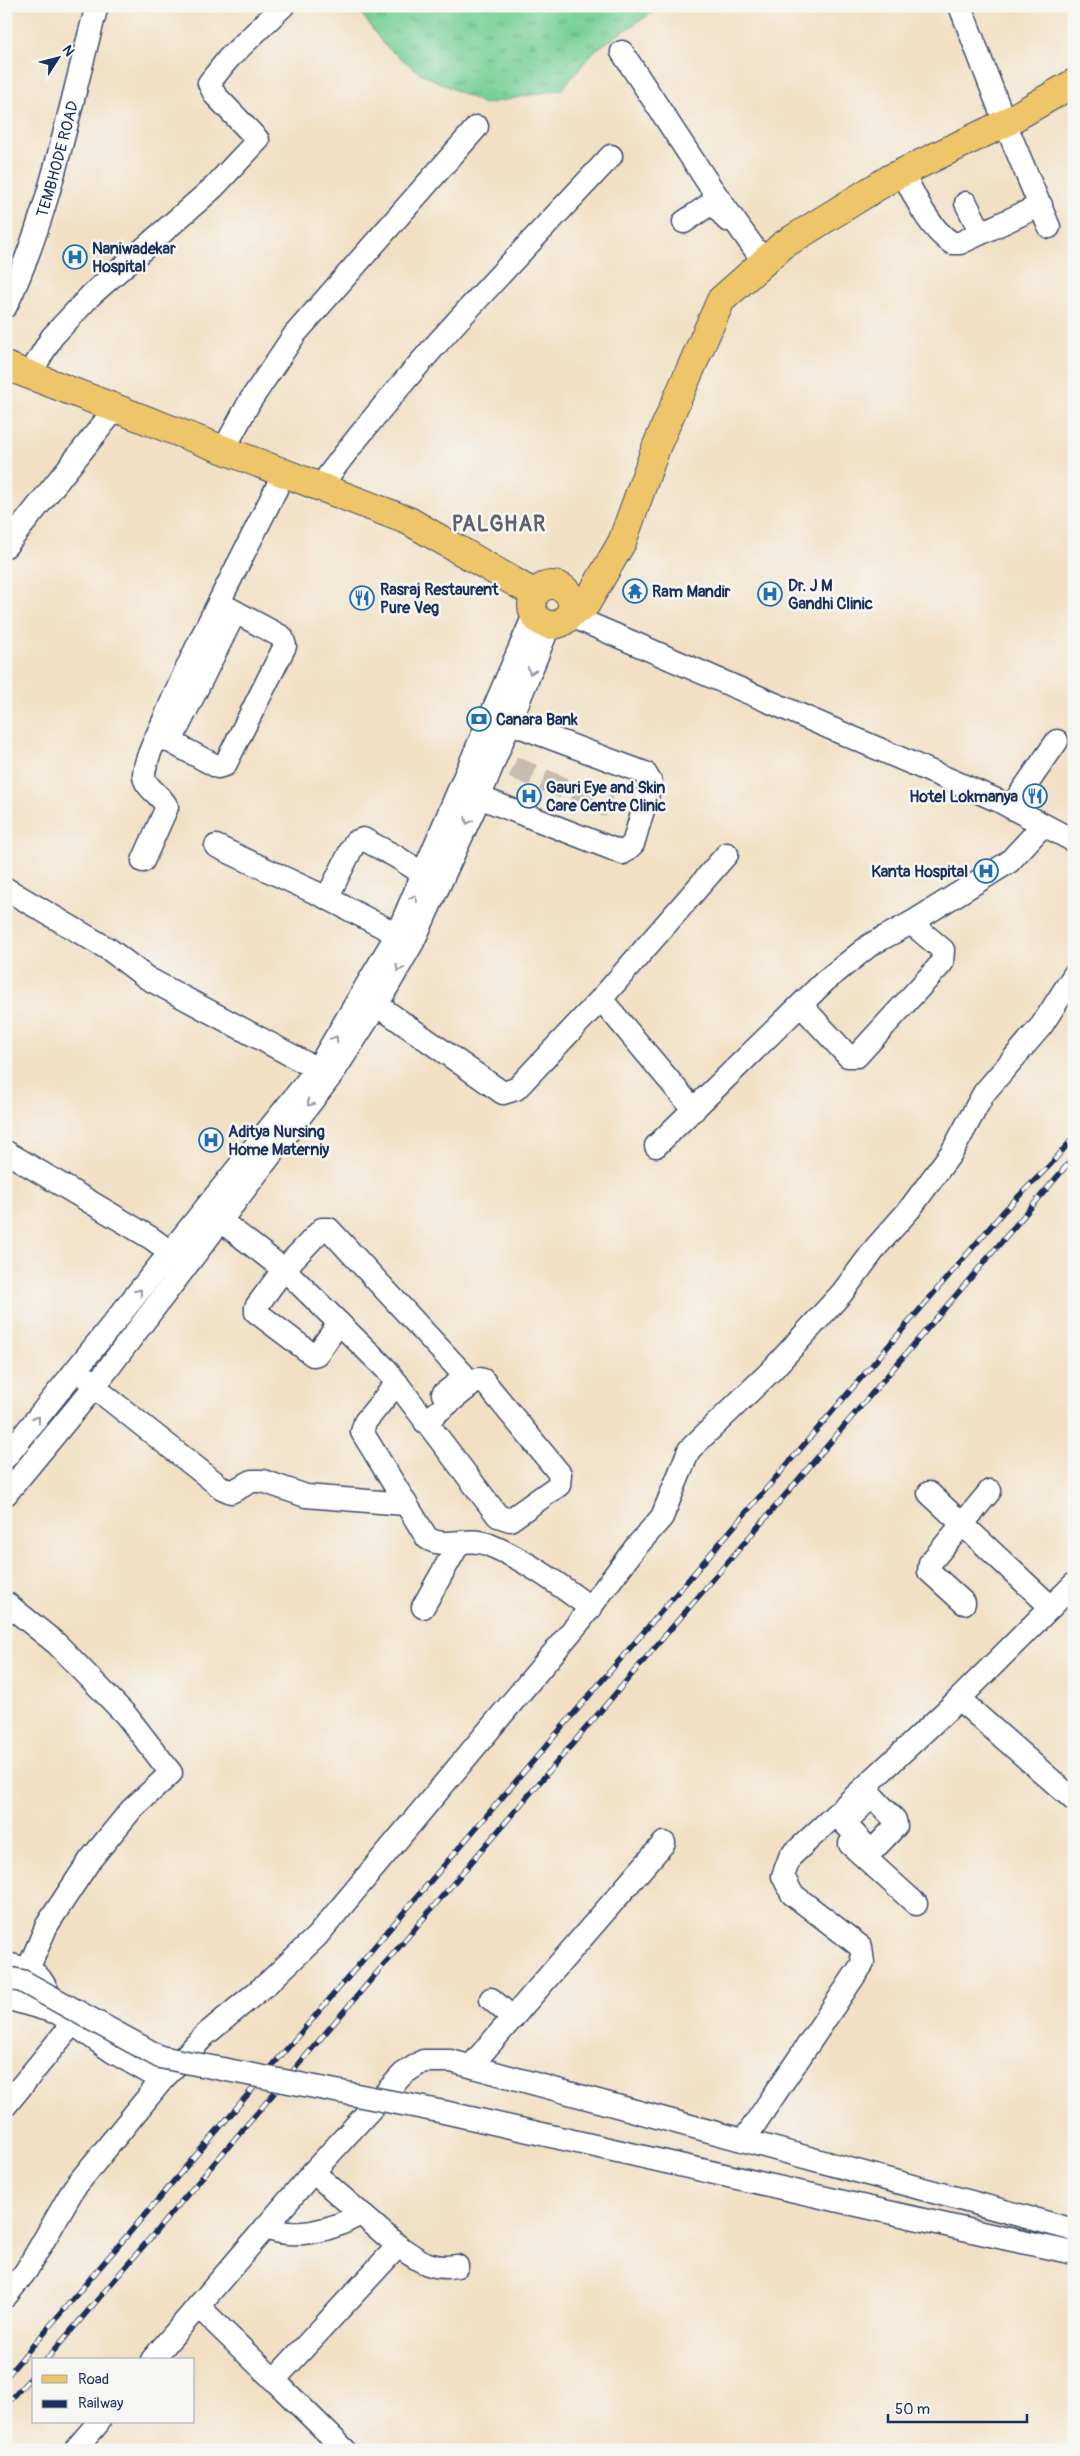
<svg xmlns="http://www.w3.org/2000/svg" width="1080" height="2456" viewBox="0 0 1080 2456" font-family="Pangolin,sans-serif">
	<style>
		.grass { fill: url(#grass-tufts); stroke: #4a807a }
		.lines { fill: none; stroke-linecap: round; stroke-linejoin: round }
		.minor-tunnel { stroke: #c6bdaf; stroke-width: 22; stroke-dasharray: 22 11; stroke-linecap: butt }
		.minor-casing { stroke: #3b4a6d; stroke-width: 25 }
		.major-casing { stroke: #3b4a6d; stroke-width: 30 }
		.minor { stroke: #fff; stroke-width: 22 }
		.major { stroke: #eec569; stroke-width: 28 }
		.rail-casing { stroke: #1b2f5e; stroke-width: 5.5 }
		.rail { stroke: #f6f6f2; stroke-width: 4; stroke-dasharray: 11; stroke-linecap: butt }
		.minor-bridge-casing { stroke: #3b4a6d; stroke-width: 25; stroke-linecap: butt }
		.minor-bridge { stroke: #fff; stroke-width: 22 }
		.oneway { stroke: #8d97ae }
		.labels { text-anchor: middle; stroke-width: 5; stroke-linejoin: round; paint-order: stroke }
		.street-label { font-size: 16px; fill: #1b2f5e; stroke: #f6f6f2 }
		.poi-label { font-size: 16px; font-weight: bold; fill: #1b2f5e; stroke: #f6f6f2; text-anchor: start }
		.district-label { font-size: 21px; font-weight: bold; letter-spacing: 1px; fill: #5f5f6e; stroke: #f6f6f2 }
	</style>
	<defs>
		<pattern id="grass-tufts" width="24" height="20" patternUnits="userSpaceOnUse" patternTransform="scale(1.25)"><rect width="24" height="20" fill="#78d096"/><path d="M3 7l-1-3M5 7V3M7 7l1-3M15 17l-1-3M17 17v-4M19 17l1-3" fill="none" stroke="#62a97e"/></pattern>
	</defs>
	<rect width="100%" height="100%" fill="#f6f6f2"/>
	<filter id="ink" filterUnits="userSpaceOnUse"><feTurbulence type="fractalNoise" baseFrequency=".02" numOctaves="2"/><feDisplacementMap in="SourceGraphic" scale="10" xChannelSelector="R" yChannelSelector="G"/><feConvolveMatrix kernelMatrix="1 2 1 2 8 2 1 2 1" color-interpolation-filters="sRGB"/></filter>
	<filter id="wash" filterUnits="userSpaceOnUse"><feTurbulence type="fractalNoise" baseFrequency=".0096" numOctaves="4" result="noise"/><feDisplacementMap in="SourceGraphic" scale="20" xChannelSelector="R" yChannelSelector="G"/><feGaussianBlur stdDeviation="1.12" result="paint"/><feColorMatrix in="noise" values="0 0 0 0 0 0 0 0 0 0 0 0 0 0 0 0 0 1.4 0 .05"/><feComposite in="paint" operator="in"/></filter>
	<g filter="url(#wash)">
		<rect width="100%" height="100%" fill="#f1e0c3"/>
		<!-- grass -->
		<path class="grass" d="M361 6H662L595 50 562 89 484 104 420 73 384 45 359 10Z"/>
	</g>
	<g filter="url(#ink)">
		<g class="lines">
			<!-- minor-tunnel -->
			<path class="minor-tunnel" d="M513 767 609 807"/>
			<!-- minor casing -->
			<g class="minor-casing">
				<g id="minor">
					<path d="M960 6 1005 123 1049 227"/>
					<path d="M622 52 712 189 764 262"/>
					<path d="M903 173C915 197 929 229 952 243H960L1041 205"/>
					<path d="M966 203 981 233"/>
					<path d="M684 222 710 204 715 205 727 220"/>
					<path id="s1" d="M6 306C51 212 69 106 97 6"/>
					<path d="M30 374 52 337 91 295 214 187 258 140 215 95 209 83 228 59 283 6"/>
					<path d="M224 449 250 401 295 334 477 127"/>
					<path d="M320 487C407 368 511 264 611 156"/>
					<path d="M6 546 116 408"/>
					<path d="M569 615 999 801 1074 841"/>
					<path d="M158 735 218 767 225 765 285 646 282 637 219 603"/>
					<path d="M171 741 235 612"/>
					<path d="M466 792 623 853 633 844 651 783 645 773 497 718"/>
					<path d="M1011 807 1057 741"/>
					<path d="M216 846 327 898 410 941"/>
					<path d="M143 861 167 807C162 795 143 787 144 774 145 759 158 734 164 720 199 636 244 555 284 473"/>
					<path d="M6 889 110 950 147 978 330 1076"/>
					<path d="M327 898 355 842 363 839 395 856 436 882"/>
					<path d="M368 996 377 1005 503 1093 516 1089 601 999 694 1110"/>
					<path d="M601 999 727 854"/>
					<path d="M801 1005 848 1056H857L942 963 943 950 911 923"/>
					<path d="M656 1146 825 981 870 945 911 923 1009 862 1043 825"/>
					<path d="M6 1152 151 1238 182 1261"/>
					<path d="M208 1211 287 1272 386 1369 498 1516 510 1520 559 1485 560 1474 483 1380 479 1379 425 1422"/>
					<path d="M339 1323 317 1354 313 1355 256 1312V1307L284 1269 322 1229H329L463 1374 462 1380 443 1394"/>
					<path d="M84 1375 94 1387 222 1488 231 1492 252 1481H263L306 1496 405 1504"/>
					<path d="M397 1383 365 1422 362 1432 427 1538C445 1550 468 1536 487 1544 525 1559 558 1584 591 1608"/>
					<path d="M6 1457 317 1069 397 934 534 615"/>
					<path d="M929 1493 1051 1607"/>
					<path d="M6 1494 94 1387 331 1076 377 1005 413 942 477 803 549 626"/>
					<path d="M6 1603 57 1644 126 1715 171 1773 131 1810 90 1860 47 1925 15 2000"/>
					<path d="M964 1603 929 1571 930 1563 990 1491"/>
					<path d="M423 1607 459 1543"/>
					<path d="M959 1699 1074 1800"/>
					<path d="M844 1823 869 1849H874L896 1826 895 1820 872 1796 853 1815"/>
					<path d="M850 1844 916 1904"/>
					<path d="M6 1964C41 1970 41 1977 55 2008"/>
					<path d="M6 1998 58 2013 113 2052 162 2080"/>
					<path d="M491 1999 513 2018"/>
					<path d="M471 2066 664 1843"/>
					<path d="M6 2105 72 2024"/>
					<path d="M744 2140 863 1963 861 1947 792 1894 783 1876 790 1857 959 1699 1074 1584"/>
					<path d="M313 2172 398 2246C420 2261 430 2270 457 2266"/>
					<path d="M265 2228C273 2230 281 2233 289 2233 312 2235 342 2226 361 2213"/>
					<path d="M1008 2239 1074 2253"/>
					<path d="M6 2296 26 2271 74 2188 162 2080 205 2035 269 1982 317 1936 580 1621 635 1548 662 1517 689 1450 771 1371 842 1293 877 1246 909 1210 952 1152 984 1093 1042 1025 1074 975"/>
					<path d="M198 2306 274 2380 398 2246"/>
					<path d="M152 2360 313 2172 403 2074 423 2061H451L1074 2230"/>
					<path d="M274 2380 345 2450"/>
					<path d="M75 2450 99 2422"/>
				</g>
			</g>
			<!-- major casing -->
			<g class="major-casing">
				<path id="major" d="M6 366 409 521 535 594
					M532 605a20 20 0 1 1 40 0a20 20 0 1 1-40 0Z
					M569 615 586 604 622 542 657 445 721 300 783 245 891 178 1005 123 1074 83"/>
			</g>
			<!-- minor -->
			<use href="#minor" class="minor"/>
			<!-- major -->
			<use href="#major" class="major"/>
			<!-- rail casing -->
			<g class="rail-casing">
				<path id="rail" d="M46 2360 1074 1157
					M6 2377 1004 1211 1051 1164 1074 1137
					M6 2405 34 2374"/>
			</g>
			<!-- rail -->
			<use href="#rail" class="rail"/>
			<!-- minor-bridge casing -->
			<g class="minor-bridge-casing">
				<path id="minor-bridge" d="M6 1978 22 1981 160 2057 444 2112 1008 2239"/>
			</g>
			<!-- minor-bridge -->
			<use href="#minor-bridge" class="minor-bridge"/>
		</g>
		<!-- one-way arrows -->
		<defs><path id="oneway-chevron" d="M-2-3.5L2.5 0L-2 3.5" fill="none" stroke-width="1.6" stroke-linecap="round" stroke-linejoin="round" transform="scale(1.25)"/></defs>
		<g class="oneway">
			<use href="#oneway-chevron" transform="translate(531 671) rotate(112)"/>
			<use href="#oneway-chevron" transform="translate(468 821) rotate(115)"/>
			<use href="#oneway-chevron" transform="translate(414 898) rotate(-66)"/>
			<use href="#oneway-chevron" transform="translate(399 968) rotate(120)"/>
			<use href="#oneway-chevron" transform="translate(335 1039) rotate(-59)"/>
			<use href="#oneway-chevron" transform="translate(310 1103) rotate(128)"/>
			<use href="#oneway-chevron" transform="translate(139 1292) rotate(-51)"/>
			<use href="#oneway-chevron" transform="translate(37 1419) rotate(-52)"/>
		</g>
	</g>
	<!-- icons -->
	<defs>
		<g id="hospital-ring" transform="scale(1.25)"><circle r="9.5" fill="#f6f6f2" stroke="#1f6fb2" stroke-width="1.5"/><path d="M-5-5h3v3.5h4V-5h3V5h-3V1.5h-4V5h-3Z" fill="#1f6fb2"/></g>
		<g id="temple-ring" transform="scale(1.25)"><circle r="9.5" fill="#f6f6f2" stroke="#1f6fb2" stroke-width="1.5"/><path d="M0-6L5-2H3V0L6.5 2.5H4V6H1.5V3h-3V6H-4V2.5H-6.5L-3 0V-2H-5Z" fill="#1f6fb2"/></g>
		<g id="restaurant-ring" transform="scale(1.25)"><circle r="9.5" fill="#f6f6f2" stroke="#1f6fb2" stroke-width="1.5"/><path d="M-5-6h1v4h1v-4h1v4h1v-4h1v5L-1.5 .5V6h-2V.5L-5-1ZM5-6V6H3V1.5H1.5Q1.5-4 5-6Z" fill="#1f6fb2"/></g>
		<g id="bank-ring" transform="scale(1.25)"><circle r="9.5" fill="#f6f6f2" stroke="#1f6fb2" stroke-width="1.5"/><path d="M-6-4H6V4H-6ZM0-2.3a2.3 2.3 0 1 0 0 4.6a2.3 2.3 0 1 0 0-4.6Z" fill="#1f6fb2"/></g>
	</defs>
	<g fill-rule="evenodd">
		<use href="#hospital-ring" x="75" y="257"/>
		<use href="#temple-ring" x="635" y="591"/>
		<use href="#hospital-ring" x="770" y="594"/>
		<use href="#restaurant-ring" x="362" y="598"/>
		<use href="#bank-ring" x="479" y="719"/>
		<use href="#hospital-ring" x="529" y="796"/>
		<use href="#restaurant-ring" x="1035" y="796"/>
		<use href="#hospital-ring" x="986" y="871"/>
		<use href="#hospital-ring" x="211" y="1140"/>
	</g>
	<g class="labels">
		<!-- street labels -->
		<g class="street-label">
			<text dy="6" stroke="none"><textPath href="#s1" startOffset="156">TEMBHODE ROAD</textPath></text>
		</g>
		<!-- poi labels -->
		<g class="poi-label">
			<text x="92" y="254">Naniwadekar<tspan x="92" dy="18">Hospital</tspan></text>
			<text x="788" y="591">Dr. J M<tspan x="788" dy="18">Gandhi Clinic</tspan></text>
			<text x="380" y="595">Rasraj Restaurent<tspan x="380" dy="18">Pure Veg</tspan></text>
			<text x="652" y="597">Ram Mandir</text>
			<text x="496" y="725">Canara Bank</text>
			<text x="546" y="793">Gauri Eye and Skin<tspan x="546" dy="18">Care Centre Clinic</tspan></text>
			<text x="1018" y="802" text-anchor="end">Hotel Lokmanya</text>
			<text x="968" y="877" text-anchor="end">Kanta Hospital</text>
			<text x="228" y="1137">Aditya Nursing<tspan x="228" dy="18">Home Materniy</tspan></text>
		</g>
		<!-- district labels -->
		<g class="district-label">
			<text x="499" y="531">PALGHAR</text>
		</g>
	</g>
	<!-- margin -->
	<rect width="1080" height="2456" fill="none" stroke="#f6f6f2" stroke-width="25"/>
	<!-- legend -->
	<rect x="32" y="2358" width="162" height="65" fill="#f6f6f2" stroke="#9ea6b7"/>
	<rect x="42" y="2375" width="25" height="8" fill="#eec569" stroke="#9ea6b7"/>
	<text x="78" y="2384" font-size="15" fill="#1b2f5e">Road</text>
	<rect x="42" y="2400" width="25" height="8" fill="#1b2f5e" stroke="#9ea6b7"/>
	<text x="78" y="2408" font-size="15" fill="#1b2f5e">Railway</text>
	<!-- north arrow -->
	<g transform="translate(58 58) rotate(54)" stroke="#f6f6f2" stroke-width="4" paint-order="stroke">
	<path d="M0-4L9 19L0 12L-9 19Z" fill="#1b2f5e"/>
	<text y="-8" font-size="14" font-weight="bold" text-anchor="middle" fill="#1b2f5e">N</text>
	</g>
	<!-- scale -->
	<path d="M888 2414v8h139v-8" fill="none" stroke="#1b2f5e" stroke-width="2.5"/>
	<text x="895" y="2414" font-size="15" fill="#1b2f5e" stroke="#f6f6f2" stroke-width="4" paint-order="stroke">50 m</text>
</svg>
